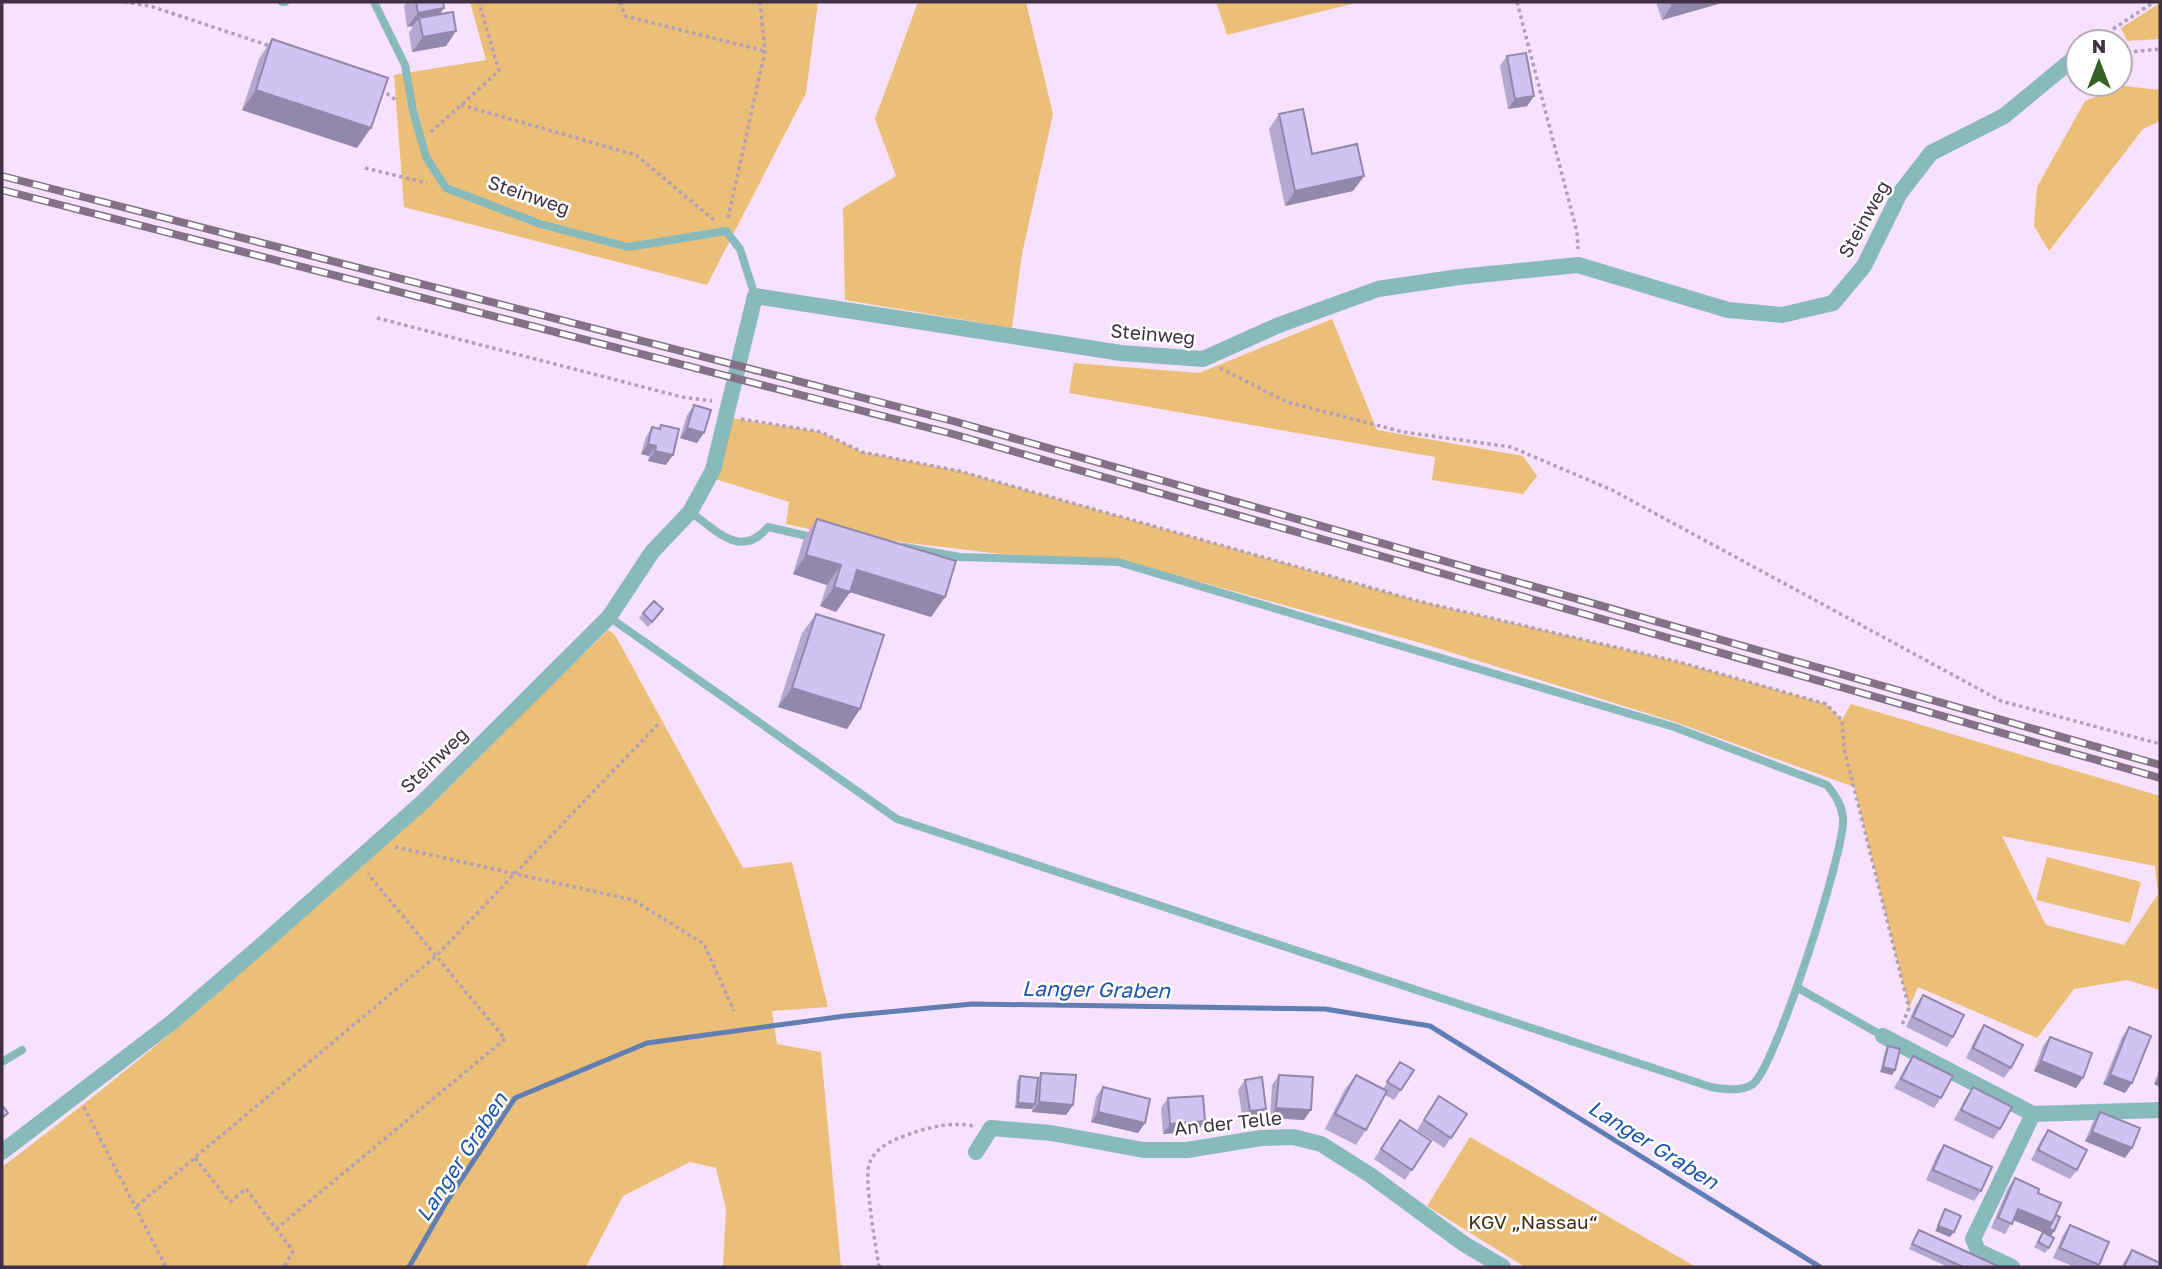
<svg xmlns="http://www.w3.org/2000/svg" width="2162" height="1269" viewBox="0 0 2162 1269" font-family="'Golos Text',sans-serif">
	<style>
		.green { fill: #ebbf77; fill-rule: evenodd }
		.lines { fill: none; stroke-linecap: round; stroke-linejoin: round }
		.stream { stroke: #607db4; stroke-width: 5 }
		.path { stroke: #b3a0b8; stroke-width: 3.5; stroke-dasharray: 3.5 3.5; stroke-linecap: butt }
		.service { stroke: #88babc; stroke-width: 8 }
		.minor { stroke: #88babc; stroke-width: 16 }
		.rail-casing { stroke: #827187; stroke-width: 8 }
		.rail { stroke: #fff; stroke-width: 5; stroke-dasharray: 16; stroke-linecap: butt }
		.wall { fill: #b4a7d2 }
		.shaded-wall { fill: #9288ab }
		.building { fill: #d1c2f4; stroke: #9288ab; stroke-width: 2 }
		.labels { text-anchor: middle; stroke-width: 5; stroke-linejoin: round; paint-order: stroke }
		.street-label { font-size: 19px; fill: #3f3143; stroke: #fff }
		.park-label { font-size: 19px; fill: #412d07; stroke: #fff }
		.water-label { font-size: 21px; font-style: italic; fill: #1c54a9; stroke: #fff }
	</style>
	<rect width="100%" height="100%" fill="#f7e1fd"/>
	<!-- green -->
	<path class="green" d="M470 2H818L806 93 707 285 404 207 394 75 486 60Z
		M918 2H1026L1053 114 1022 254 1012 328 845 300 843 208 896 176 875 119Z
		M1216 2H1360L1227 35Z
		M2160 3V39L2127 41 2121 28Z
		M2123 86 2160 90V121L2143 129 2049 251 2034 226 2037 187 2085 101Z
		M1332 319 1377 430 1523 456 1537 476 1523 494 1432 480 1435 457 1069 393 1074 363 1199 373Z
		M725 417 820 432 862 452 959 471 1418 601 1679 662 1809 699 1826 704 1842 720 1851 704 2160 796V990L2127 980 2074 989 2037 1038 1918 987 1909 1008 1854 787 1675 722 1421 643 1117 559 1001 554 883 540H858L786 524 789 502 709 477ZM2002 836 2155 866 2158 894 2124 945 2046 925Z
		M608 630 615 635 743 868 792 862 828 1007 772 1011 777 1044 821 1052 841 1267H723L726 1209 716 1168 690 1162 623 1196 586 1267H2V1167C218 1005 416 819 608 630Z
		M2047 857 2141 882 2130 923 2036 900Z
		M1470 1137 1696 1267H1525L1427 1206Z"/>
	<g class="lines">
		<!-- stream -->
		<path class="stream" d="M409 1267 447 1201 515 1098 647 1043 845 1016 972 1004 1325 1009 1430 1026 1820 1267"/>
		<!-- path -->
		<path class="path" d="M124 2 150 6 273 47
			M620 2 625 16 765 51
			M1517 2 1577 232 1578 249
			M2113 29 2154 2
			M2120 53 2160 49
			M381 89 397 101
			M461 105 636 155 714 220
			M431 132 499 71 479 2
			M365 168 427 183
			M728 218 765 51 760 2
			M377 318 682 397 712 401
			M1220 368 1287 402 1403 432 1511 447 1612 490 2001 701 2160 744
			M741 419 821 432 862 452 959 471 1418 601 1679 662 1826 704 1842 720 1844 748 1909 1008 1901 1027
			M395 847 633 900 704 944 734 1011
			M84 1107 166 1267
			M195 1158 230 1202 246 1189 293 1251 284 1267
			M137 1206 436 956 660 722
			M276 1229 505 1039 368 874
			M879 1267C876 1248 864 1180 869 1165 874 1146 898 1138 915 1132 935 1126 953 1122 973 1126"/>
		<!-- service -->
		<path class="service" d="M282 2H285
			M374 2 405 65 413 111 426 157 446 188 540 224 628 247 726 231 740 249 755 296
			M690 512C715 528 740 561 768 527L816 538
			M609 617 897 819 1711 1087C1723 1089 1742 1092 1753 1084 1775 1068 1846 848 1843 818 1842 805 1835 795 1827 785L1674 727 1118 562 960 557 904 547
			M1798 988 1883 1036
			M2 1062 22 1050"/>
		<!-- minor -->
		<path class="minor" d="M2094 42 2099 38
			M1883 1036 2033 1114
			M2 1152 171 1023 265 942 424 801 609 617 652 552 690 512 713 470 755 296 1121 353 1203 359 1279 325 1378 289 1459 277 1578 265 1728 310 1782 315 1833 303 1864 266 1900 193 1931 153 2004 116 2078 55
			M976 1152 991 1128 1051 1133 1144 1150H1187L1261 1138 1293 1137 1321 1144 1370 1175 1464 1244 1503 1267
			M2012 1267 1978 1251 1973 1239 2033 1114 2160 1110"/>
		<!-- rail casing -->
		<g class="rail-casing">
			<path id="rail" d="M2 176 953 421 2160 765
				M2 190 949 433 2160 778"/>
		</g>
		<!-- rail -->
		<use href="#rail" class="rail"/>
	</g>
	<!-- wall -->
	<path class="wall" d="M407 2H443L440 14 456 31 446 46 412 52 409 33 413 26 407 27 404 6Z
		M1656 2H1725L1662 20Z
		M272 39 357 148 242 110 259 59Z
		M1507 56 1534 96 1527 106 1508 109 1500 66Z
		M1279 114 1312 154 1364 176 1353 191 1285 206 1269 129Z
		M694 405 697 443 680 438 687 415Z
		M661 425 666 465 648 461 649 456 641 454 646 437 652 427 659 428Z
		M817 519 945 597 931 617 850 592 836 612 820 606 827 585 793 574 804 538Z
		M643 613 660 614 648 627 639 618Z
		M816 614 860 709 847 729 778 707 802 633Z
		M1923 995 1953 1037 1947 1047 1906 1027 1916 1005Z
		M1984 1025 2011 1068 2004 1078 1966 1058 1977 1035Z
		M2129 1027 2125 1093 2103 1084 2122 1037Z
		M2050 1037 2076 1088 2034 1071 2043 1046Z
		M1888 1046 1895 1070 1892 1075 1880 1072 1885 1051Z
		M1913 1056 1941 1098 1934 1108 1894 1088 1906 1066Z
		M1400 1062 1401 1090 1394 1100 1385 1095 1366 1130 1356 1145 1325 1129 1345 1089 1356 1075 1383 1089Z
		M2160 1068V1087L2154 1084Z
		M1041 1073 1073 1105 1066 1115 1032 1112V1109L1015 1108 1017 1081 1020 1076 1038 1078Z
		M1279 1075 1304 1120 1270 1118 1272 1085Z
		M1245 1080 1266 1109 1260 1118 1243 1121 1238 1090Z
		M1103 1087 1145 1123 1138 1133 1091 1122 1096 1097Z
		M1973 1087 2000 1129 1993 1139 1954 1120 1966 1097Z
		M1439 1096 1467 1114 1444 1148 1417 1130Z
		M1168 1098 1198 1131 1163 1134 1161 1108Z
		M2100 1112 2125 1158 2085 1141 2093 1122Z
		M1400 1120 1431 1141 1405 1180 1374 1159Z
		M2048 1130 2077 1170 2070 1179 2031 1160 2041 1140Z
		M1944 1145 1981 1191 1974 1201 1926 1180 1937 1155Z
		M2015 1178 2038 1193 2056 1215 2054 1231 2051 1236 2043 1233 2049 1248 2045 1253 2034 1247 2043 1232 2013 1220 2005 1234 1991 1228 2008 1188Z
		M2070 1225 2099 1265 2097 1267H2075L2053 1258 2063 1235Z
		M1919 1230 2000 1267H1948L1909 1249Z
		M2132 1250 2160 1267H2121L2125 1260Z"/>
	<!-- shaded-wall -->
	<path class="shaded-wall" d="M1684 2H1725L1662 20 1672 5Z
		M444 8 434 23 419 18 413 26 407 27 418 13Z
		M456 31 446 46 412 52 423 37Z
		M256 90 371 128 357 148 242 110Z
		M1534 96 1527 106 1508 109 1515 99Z
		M1364 176 1353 191 1285 206 1295 191Z
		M687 428 704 433 697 443 680 438Z
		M648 444 656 446 649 456 641 454Z
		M655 451 673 455 666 465 648 461Z
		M806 555 841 565 827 585 793 574Z
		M857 570 945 597 931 617 843 590Z
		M834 587 850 592 836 612 820 606Z
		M792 688 860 709 847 729 778 707Z
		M2041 1061 2083 1078 2076 1088 2034 1071Z
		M1883 1067 1895 1070 1892 1075 1880 1072Z
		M2110 1075 2132 1083 2125 1093 2103 1084Z
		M2160 1075V1087L2154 1084Z
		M1039 1102 1073 1105 1066 1115 1032 1112Z
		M1018 1103 1035 1104 1032 1109 1015 1108Z
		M1276 1108 1311 1110 1304 1120 1270 1118Z
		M1266 1109 1260 1118 1243 1121 1250 1111Z
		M1098 1112 1145 1123 1138 1133 1091 1122Z
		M1205 1121 1198 1131 1163 1134 1170 1124Z
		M2092 1132 2132 1148 2125 1158 2085 1141Z
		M2018 1209 2052 1223 2054 1231 2051 1236 2011 1219Z
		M1938 1226 1954 1232 1950 1237 1935 1231Z"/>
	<!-- building -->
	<path class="building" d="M416 2H443L444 8 418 13Z
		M1671 2H1684L1672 5Z
		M453 12 456 31 423 37 419 18Z
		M272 39 388 78 371 128 256 90Z
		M1526 53 1534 96 1515 99 1507 56Z
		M1303 109 1312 154 1357 144 1364 176 1295 191 1279 114Z
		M694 405 711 410 704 433 687 428Z
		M661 425 679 429 673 455 655 451 656 446 648 444 652 427 660 429Z
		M817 519 956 561 945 597 857 570 850 592 834 587 841 565 806 555Z
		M654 601 663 609 652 622 643 613Z
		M816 614 884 635 860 709 792 688Z
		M1923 995 1964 1015 1953 1037 1913 1017Z
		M1984 1025 2023 1045 2011 1068 1973 1048Z
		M2129 1027 2151 1036 2132 1083 2110 1075Z
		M2050 1037 2092 1053 2083 1078 2041 1061Z
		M1888 1046 1900 1049 1895 1070 1883 1067Z
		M1913 1056 1953 1076 1941 1098 1901 1079Z
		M1400 1062 1414 1070 1401 1090 1387 1082Z
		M1041 1073 1076 1075 1073 1105 1039 1102Z
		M1279 1075 1313 1077 1311 1110 1276 1108Z
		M1356 1075 1387 1091 1366 1130 1335 1114Z
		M1020 1076 1038 1078 1035 1104 1018 1103Z
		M1262 1077 1266 1109 1250 1111 1245 1080Z
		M1103 1087 1150 1099 1145 1123 1098 1112Z
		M1973 1087 2012 1107 2000 1129 1961 1110Z
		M1203 1096 1205 1121 1170 1124 1168 1098Z
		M1439 1096 1467 1114 1451 1138 1424 1120Z
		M2 1105 8 1113 2 1118Z
		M2100 1112 2140 1128 2132 1148 2092 1132Z
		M1400 1120 1431 1141 1412 1170 1381 1149Z
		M2048 1130 2087 1150 2077 1170 2038 1150Z
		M1944 1145 1992 1167 1981 1191 1933 1170Z
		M2015 1178 2039 1189 2038 1193 2061 1203 2052 1223 2018 1209 2012 1224 1998 1218Z
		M1945 1209 1961 1216 1954 1232 1938 1226Z
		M2056 1215 2060 1217 2054 1231 2049 1228Z
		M2070 1225 2109 1242 2099 1265 2060 1248Z
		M1919 1230 2000 1267H1963L1912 1244Z
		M2043 1232 2054 1238 2049 1248 2038 1242Z
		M2132 1250 2160 1263V1267H2124Z"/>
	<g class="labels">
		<!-- street labels -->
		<g class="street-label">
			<text transform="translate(529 195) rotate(19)" y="7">Steinweg</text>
			<text transform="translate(1864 219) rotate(-61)" y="7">Steinweg</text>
			<text transform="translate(1153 334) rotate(5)" y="7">Steinweg</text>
			<text transform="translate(434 760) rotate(-44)" y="7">Steinweg</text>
			<text transform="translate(1228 1123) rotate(-6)" y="7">An der Telle</text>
		</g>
		<!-- park labels -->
		<g class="park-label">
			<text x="1533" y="1229">KGV „Nassau“</text>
		</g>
		<!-- water labels -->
		<g class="water-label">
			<text transform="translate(1096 990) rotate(1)" y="7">Langer Graben</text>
			<text transform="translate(1653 1145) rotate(32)" y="7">Langer Graben</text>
			<text transform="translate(462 1157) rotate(-57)" y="7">Langer Graben</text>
		</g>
	</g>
	<!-- border -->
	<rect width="2162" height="1269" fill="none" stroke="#3f3143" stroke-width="7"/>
	<!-- north arrow -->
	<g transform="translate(2099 63)"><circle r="33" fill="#ffffff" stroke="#b2adb4" stroke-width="2"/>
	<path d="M0-5L12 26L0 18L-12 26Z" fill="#336324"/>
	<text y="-10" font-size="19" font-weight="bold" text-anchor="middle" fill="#3f3143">N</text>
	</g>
</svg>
